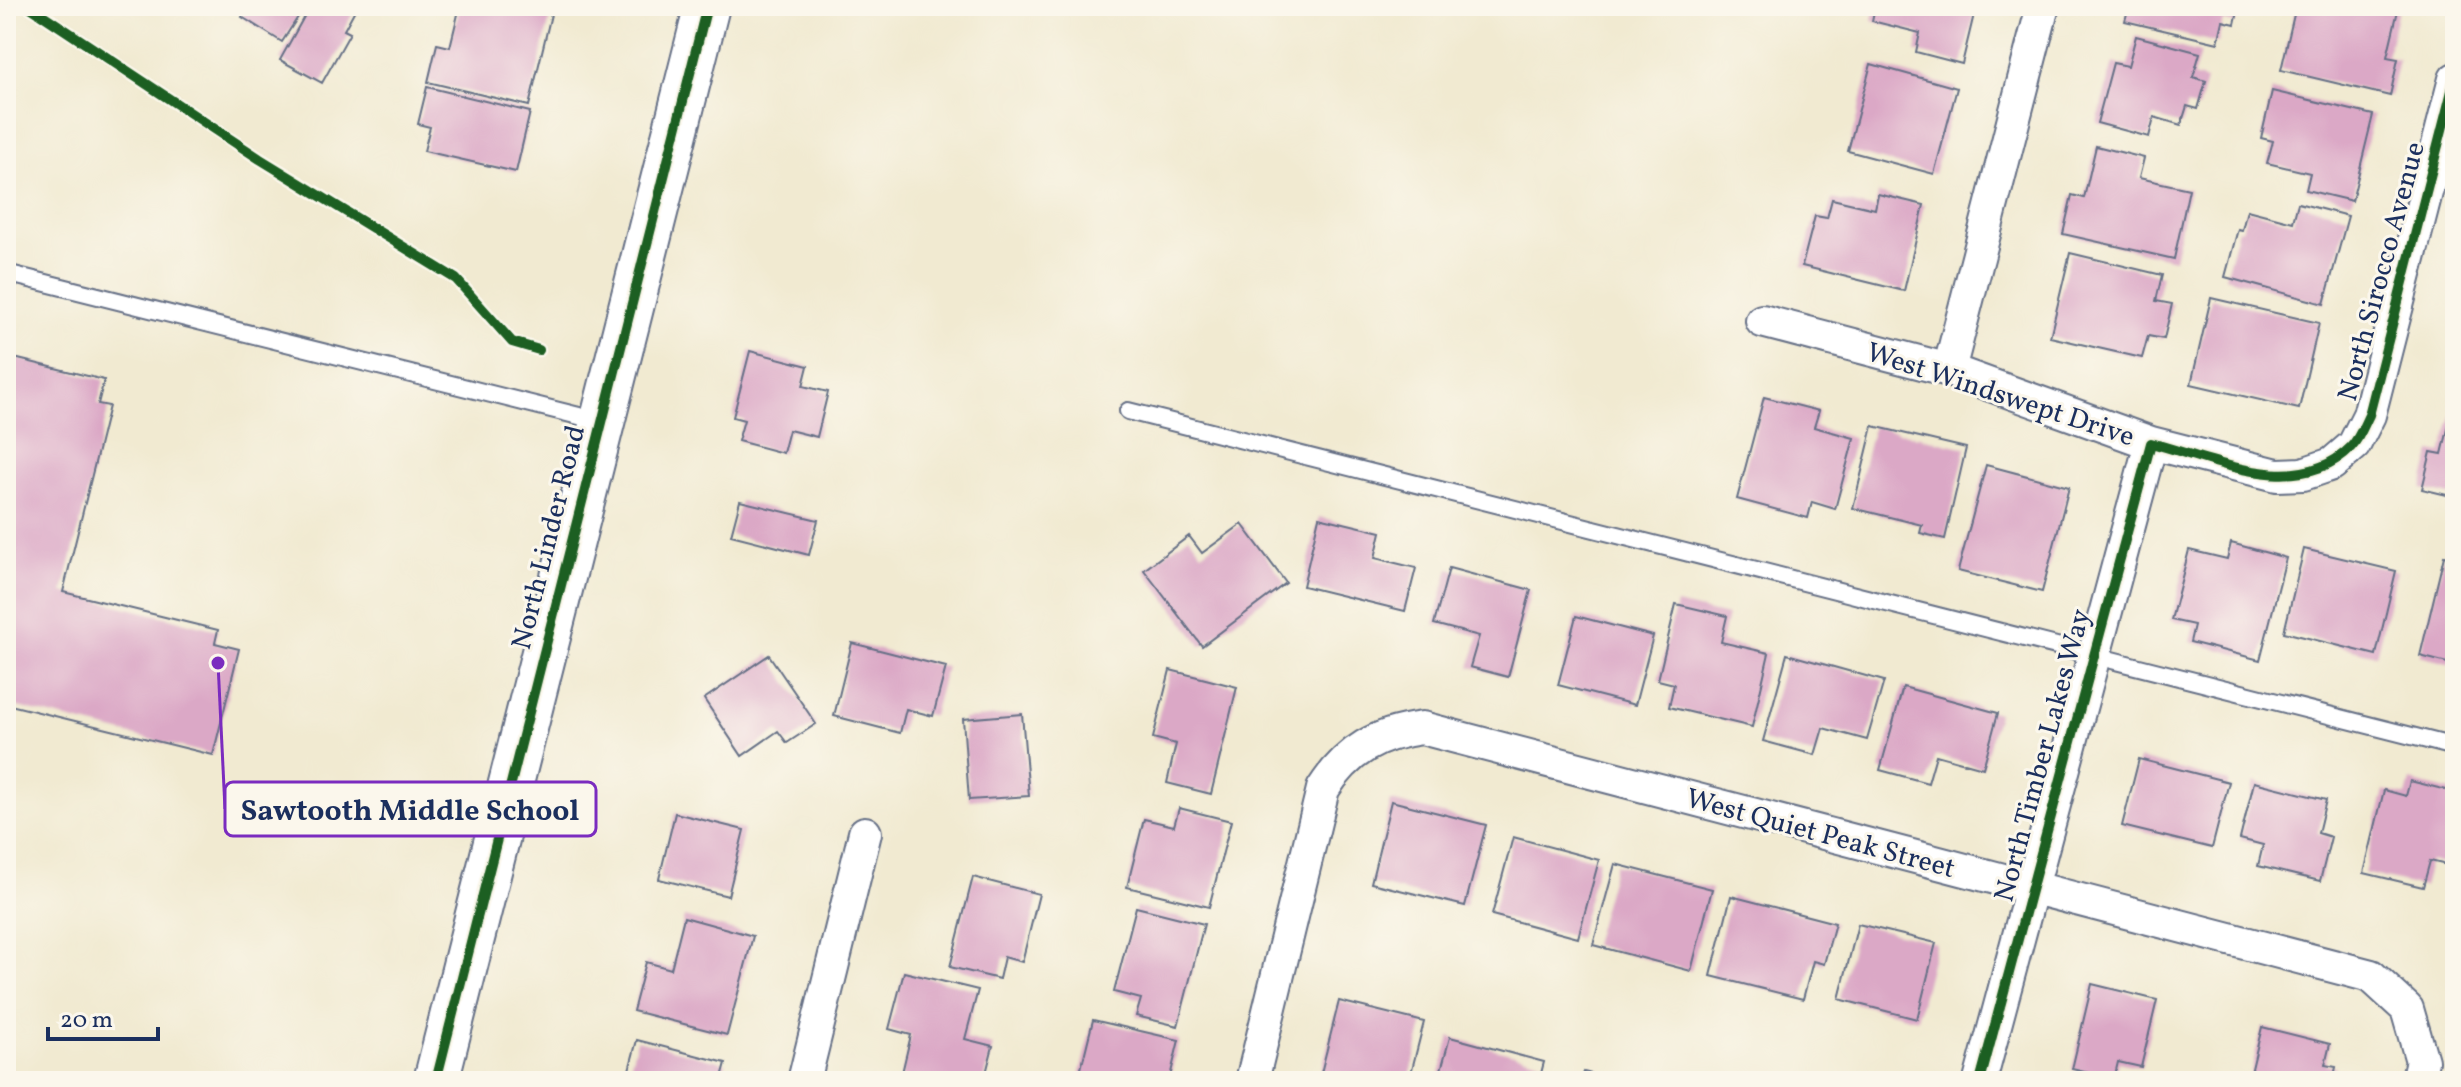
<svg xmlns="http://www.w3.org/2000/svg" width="2461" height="1087" viewBox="0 0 2461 1087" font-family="Vollkorn,serif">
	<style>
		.building { fill: #dba8c6 }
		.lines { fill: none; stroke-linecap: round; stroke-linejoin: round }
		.lane-casing { stroke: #667086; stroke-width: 20 }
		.street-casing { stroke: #667086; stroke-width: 36 }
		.secondary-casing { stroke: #667086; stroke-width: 48 }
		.lane { stroke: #fff; stroke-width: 16 }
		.street { stroke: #fff; stroke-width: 32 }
		.secondary { stroke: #fff; stroke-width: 44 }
		.cycleway-casing { stroke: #fbf7ec; stroke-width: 15 }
		.cycleway { stroke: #1b5e20; stroke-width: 10 }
		.labels { text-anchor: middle; stroke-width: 6; stroke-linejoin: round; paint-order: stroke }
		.street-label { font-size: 28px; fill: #1b2f5e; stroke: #fbf7ec }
		.leader { fill: none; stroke: #7b2cbf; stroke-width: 3 }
		.callout-dot { fill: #7b2cbf; stroke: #fbf7ec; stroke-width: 3 }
		.callout { fill: #fbf7ec; stroke: #7b2cbf; stroke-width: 3 }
		.callout-label { font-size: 30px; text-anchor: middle; font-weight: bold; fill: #1b2f5e }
	</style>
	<rect width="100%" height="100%" fill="#fbf7ec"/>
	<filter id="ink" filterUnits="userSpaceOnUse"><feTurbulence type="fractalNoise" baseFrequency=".0125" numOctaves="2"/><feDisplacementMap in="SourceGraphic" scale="16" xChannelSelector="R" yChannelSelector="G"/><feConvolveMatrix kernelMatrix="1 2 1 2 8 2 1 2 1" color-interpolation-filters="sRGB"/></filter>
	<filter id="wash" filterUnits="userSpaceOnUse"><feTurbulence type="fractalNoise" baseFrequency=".006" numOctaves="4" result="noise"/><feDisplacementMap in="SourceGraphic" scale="32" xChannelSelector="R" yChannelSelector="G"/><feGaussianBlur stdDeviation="1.8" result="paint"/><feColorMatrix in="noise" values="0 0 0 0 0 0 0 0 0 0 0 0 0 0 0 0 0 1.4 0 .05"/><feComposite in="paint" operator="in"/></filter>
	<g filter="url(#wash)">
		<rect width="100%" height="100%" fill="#f1ead1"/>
		<g id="blocks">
			<!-- building -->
			<path class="building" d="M249 6H305L282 42 242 17Z
				M310 6H357L344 30 350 33 322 83 280 60Z
				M460 6H553L529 106 428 82 437 44 450 47Z
				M1875 6H1976L1962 64 1916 52 1920 33 1872 21Z
				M2129 6H2239L2235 24 2223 21 2218 43 2125 21Z
				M2296 6H2323L2347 11 2348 6H2399L2387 57 2398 59 2390 96 2281 70Z
				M2136 36 2200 53 2193 77 2206 81 2198 109 2187 106 2181 125 2154 117 2149 137 2097 123 2113 63 2128 66Z
				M1871 64 1957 88 1934 174 1848 151Z
				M427 87 530 112 516 172 424 151 430 127 418 124Z
				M2272 91 2373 115 2352 201 2306 190 2310 173 2267 163 2273 141 2261 138Z
				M2096 146 2144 158 2139 178 2189 189 2174 259 2063 234 2072 195 2084 198Z
				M1878 194 1924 205 1904 291 1802 266 1815 216 1827 218 1832 199 1875 209Z
				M2298 203 2348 216 2324 304 2225 277 2238 229 2242 230 2247 210 2293 222Z
				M2070 253 2162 275 2156 301 2172 304 2164 339 2148 336 2142 358 2050 337Z
				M2211 298 2319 323 2299 409 2191 384Z
				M750 351 808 366 803 386 828 392 817 437 789 430 783 453 738 441 744 420 733 417Z
				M6 356 104 380 98 404 109 406 63 592 218 630 215 643 239 649 213 755 6 704Z
				M1764 397 1819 411 1814 427 1854 438 1835 509 1812 502 1808 518 1737 499Z
				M2454 404H2455V497L2422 489 2431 452 2442 454Z
				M1873 426 1966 448 1945 539 1920 533 1922 525 1853 508Z
				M1986 465 2069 487 2042 592 1958 571Z
				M740 501 818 520 809 555 731 535Z
				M1319 517 1381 532 1375 558 1416 568 1405 611 1303 586Z
				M1242 524 1286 583 1202 646 1144 570 1189 536 1202 553Z
				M2231 543 2286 558 2260 660 2190 642 2194 625 2171 620 2189 550 2227 559Z
				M2304 549 2396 571 2376 655 2284 632Z
				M2444 556 2455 558V665L2420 656Z
				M1449 568 1531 590 1508 677 1470 667 1479 636 1434 624Z
				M1676 604 1727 616 1721 642 1769 653 1752 727 1669 707 1674 684 1658 680Z
				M1576 616 1653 636 1635 705 1558 685Z
				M852 643 946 667 933 716 906 709 900 733 834 716Z
				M1787 654 1884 681 1867 740 1823 728 1815 755 1763 741Z
				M769 655 816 724 787 743 778 731 742 756 704 699Z
				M1170 670 1237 687 1211 794 1167 783 1176 744 1153 738Z
				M1903 687 1998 713 1983 768 1936 755 1928 783 1880 770Z
				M1022 714 1029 796 969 800 963 719Z
				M2139 759 2229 782 2212 848 2122 826Z
				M2410 781 2455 792V867L2430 861 2423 887 2364 873 2384 790 2406 796Z
				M2254 782 2326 800 2318 833 2331 837 2320 881 2258 866 2263 845 2240 839Z
				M1391 801 1486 825 1465 906 1371 883Z
				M1179 808 1231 821 1209 907 1127 887 1144 819 1174 826Z
				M675 813 744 830 728 896 659 879Z
				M1513 837 1599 860 1578 938 1492 915Z
				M1615 864 1712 889 1691 971 1593 945Z
				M973 877 1039 894 1022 962 1004 957 999 979 950 967Z
				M1731 896 1835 923 1824 964 1813 961 1803 999 1711 976Z
				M1136 907 1204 924 1178 1026 1136 1016 1141 999 1114 992Z
				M684 917 753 936 727 1035 633 1011 646 962 671 969Z
				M1858 924 1936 943 1917 1019 1839 999Z
				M904 972 978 990 965 1039 993 1046 984 1081H915L901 1077 911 1035 889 1029Z
				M2092 984 2157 1000 2141 1067 2118 1062 2114 1079 2072 1069Z
				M1339 1001 1424 1022 1409 1081H1319Z
				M1093 1020 1179 1040 1169 1081H1078Z
				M2262 1027 2330 1044 2325 1065 2336 1067 2333 1081H2249Z
				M1450 1037 1544 1062 1539 1081H1438Z
				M637 1040 726 1063 721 1081H644L646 1075 629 1070Z
				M1584 1072 1615 1080V1081H1581Z"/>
		</g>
	</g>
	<g filter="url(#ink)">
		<use href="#blocks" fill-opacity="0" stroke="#667086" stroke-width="2"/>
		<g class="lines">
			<!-- lane casing -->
			<g class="lane-casing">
				<path id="lane" d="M6 273 599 421
					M1128 411 2455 747"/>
			</g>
			<!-- street casing -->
			<g class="street-casing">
				<path id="street" d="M1762 321 1949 370 2151 443 2277 475 2303 474 2332 464 2354 445 2369 415 2455 79
					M1949 370 2043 6
					M804 1081 865 833
					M1252 1081 1323 789C1348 750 1377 734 1422 728L2371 976 2407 1009 2422 1061 2417 1081
					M1980 1081 2151 443"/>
			</g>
			<!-- secondary casing -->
			<g class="secondary-casing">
				<path id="secondary" d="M436 1081 707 6"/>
			</g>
			<!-- lane -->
			<use href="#lane" class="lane"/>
			<!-- street -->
			<use href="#street" class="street"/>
			<!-- secondary -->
			<use href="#secondary" class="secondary"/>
			<!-- cycleway casing -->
			<g class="cycleway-casing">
				<path id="cycleway" d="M29 6 260 159 456 279 512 342 539 350
					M436 1081 707 6
					M1980 1081 2151 443C2213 459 2298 501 2351 447 2359 439 2364 425 2369 415L2455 79"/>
			</g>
			<!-- cycleway -->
			<use href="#cycleway" class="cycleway"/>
		</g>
	</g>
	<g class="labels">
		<!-- street labels -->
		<g class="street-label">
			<text transform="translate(2380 271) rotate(-75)" y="10">North Sirocco Avenue</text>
			<text transform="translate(2001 393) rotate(18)" y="10">West Windswept Drive</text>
			<text transform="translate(547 537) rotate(-76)" y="10">North Linder Road</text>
			<text transform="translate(2041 755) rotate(-75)" y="10">North Timber Lakes Way</text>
			<text transform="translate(1821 832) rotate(15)" y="10">West Quiet Peak Street</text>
		</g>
	</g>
	<!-- callouts -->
	<path class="leader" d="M218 663L225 809"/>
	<circle class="callout-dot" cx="218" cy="663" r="8"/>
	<rect class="callout" x="225" y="782" width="371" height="54" rx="8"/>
	<g class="callout-label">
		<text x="410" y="820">Sawtooth Middle School</text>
	</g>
	<!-- margin -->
	<rect width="2461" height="1087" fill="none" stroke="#fbf7ec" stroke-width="32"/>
	<!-- scale -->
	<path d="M48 1027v12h110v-12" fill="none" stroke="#1b2f5e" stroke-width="4"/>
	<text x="60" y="1027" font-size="24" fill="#1b2f5e" stroke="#fbf7ec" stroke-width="6" paint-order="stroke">20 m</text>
</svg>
